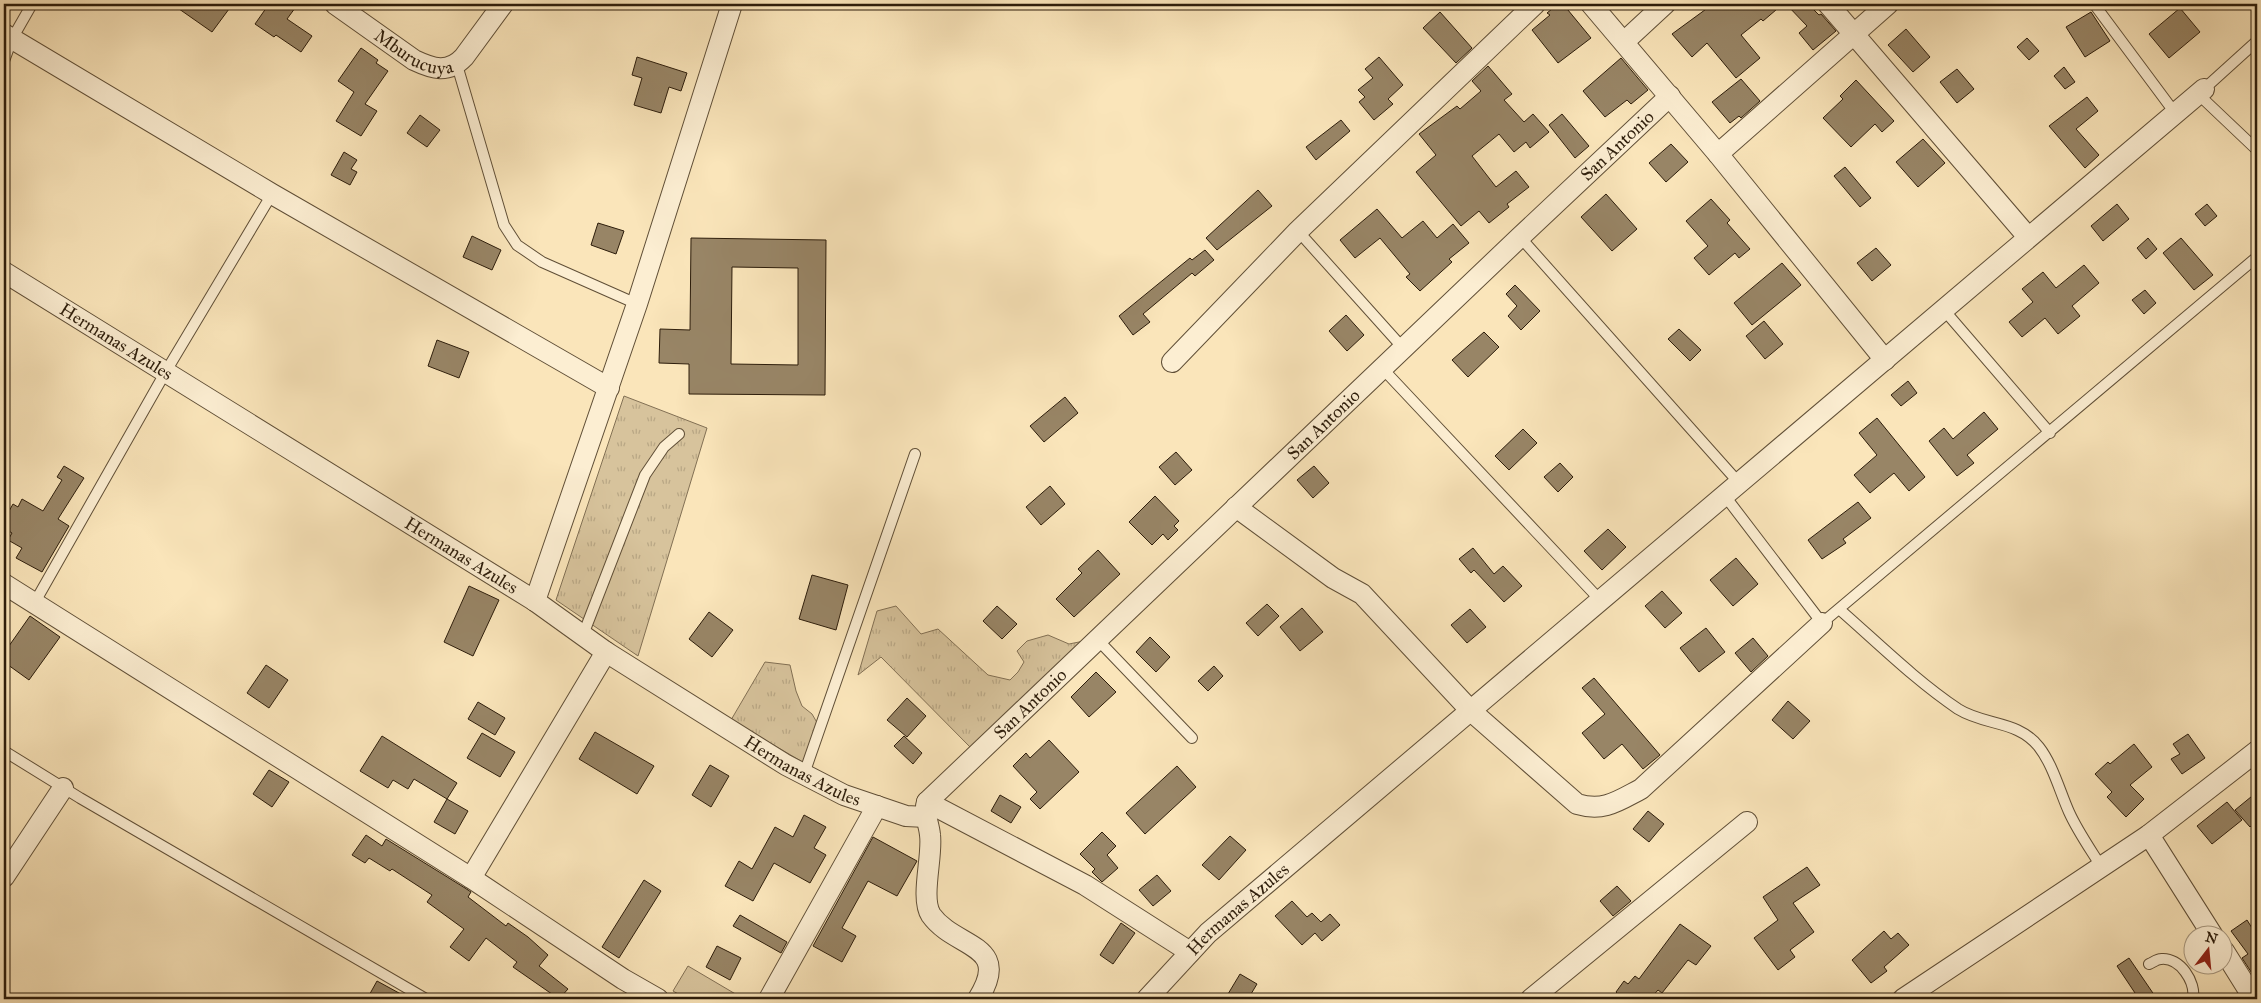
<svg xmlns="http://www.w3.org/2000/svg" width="2261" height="1003" viewBox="0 0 2261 1003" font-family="'IM FELL Great Primer',serif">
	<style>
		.grass { fill: url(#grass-tufts); stroke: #827054 }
		.park { fill: #d7c39c; stroke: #827054 }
		.building { fill: #988566; stroke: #2d1d0b; fill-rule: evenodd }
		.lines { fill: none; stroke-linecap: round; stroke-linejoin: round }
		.service-casing { stroke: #604f37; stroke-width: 12 }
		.minor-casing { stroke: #604f37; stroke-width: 22 }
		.service { stroke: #fceed2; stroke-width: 10 }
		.minor { stroke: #fceed2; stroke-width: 20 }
		.labels { text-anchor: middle; stroke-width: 4; stroke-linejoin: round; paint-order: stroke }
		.street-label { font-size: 18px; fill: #2d1d0b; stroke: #fceed2 }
	</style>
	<defs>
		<pattern id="grass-tufts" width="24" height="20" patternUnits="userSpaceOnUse" patternTransform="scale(1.25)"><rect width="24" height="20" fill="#d7c39c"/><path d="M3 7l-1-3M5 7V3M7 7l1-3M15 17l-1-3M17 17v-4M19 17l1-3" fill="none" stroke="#b9a785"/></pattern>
	</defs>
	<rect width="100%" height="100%" fill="#fae5ba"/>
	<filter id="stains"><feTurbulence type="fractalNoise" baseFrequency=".004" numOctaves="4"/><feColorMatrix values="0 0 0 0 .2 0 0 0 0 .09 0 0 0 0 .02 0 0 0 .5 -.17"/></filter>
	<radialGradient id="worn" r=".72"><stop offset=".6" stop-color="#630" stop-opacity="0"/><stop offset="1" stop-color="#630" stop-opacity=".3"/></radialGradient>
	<!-- grass -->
	<path class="grass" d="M624 396 707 428 638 656 556 600Z
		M896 606 921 634 938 629 988 675 1010 680 1018 672 1024 662 1017 651 1027 641 1048 635 1069 644 1084 641 970 747 881 657 858 675 877 611Z
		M765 662 790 665 796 691 802 706 812 714 819 726 806 764 731 720Z"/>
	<!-- park -->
	<path class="park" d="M688 966 744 999H687L673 991Z"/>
	<!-- building -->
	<path class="building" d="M172 4H222L229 9 212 32Z
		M269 4H298L287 19 312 36 301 52 276 35 274 37 255 24Z
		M1558 4H1563L1591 38 1558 63 1532 30 1550 15 1547 13Z
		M1713 4H1783L1763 21 1761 19 1741 35 1760 58 1736 78 1707 43 1692 57 1672 34Z
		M1786 4H1808L1819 15 1821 14 1836 31 1813 50 1799 33 1807 26Z
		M2180 8 2200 32 2169 58 2149 34Z
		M1440 12 1472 48 1456 63 1423 28Z
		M2091 12 2110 41 2085 57 2066 27Z
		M1906 29 1930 57 1913 72 1888 45Z
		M2027 38 2039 51 2029 60 2017 47Z
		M361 48 378 60 376 63 388 71 365 104 377 111 361 136 336 121 354 92 338 81Z
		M637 57 687 73 681 91 669 87 661 113 634 105 642 78 632 75Z
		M1379 57 1403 85 1388 99 1393 104 1374 120 1359 102 1365 97 1358 90 1373 78 1365 69Z
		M1621 58 1648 90 1631 104 1627 100 1605 117 1583 91Z
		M1488 66 1512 94 1504 100 1524 122 1533 114 1549 132 1530 148 1526 142 1514 152 1499 134 1472 156 1496 187 1516 171 1529 187 1507 204 1509 207 1489 223 1479 211 1461 226 1416 172 1436 155 1419 134 1457 106 1460 109 1481 91 1472 81Z
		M2064 67 2075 82 2065 89 2054 76Z
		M1957 69 1974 89 1957 103 1940 82Z
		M1741 79 1760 101 1741 118 1739 116 1730 123 1712 102Z
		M1856 80 1894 121 1882 132 1875 124 1851 147 1823 118 1843 99 1840 96Z
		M2087 97 2098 111 2076 129 2099 155 2085 168 2049 126Z
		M1562 114 1589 146 1575 158 1549 125Z
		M420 115 440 130 427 147 407 133Z
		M1341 120 1350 131 1316 160 1306 147Z
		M1923 139 1945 163 1918 187 1896 162Z
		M1671 144 1688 162 1666 182 1649 163Z
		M344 152 357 160 351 169 357 172 350 185 331 175Z
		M1845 167 1871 198 1860 207 1834 176Z
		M1258 190 1272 206 1217 250 1206 238Z
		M1606 194 1637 229 1612 251 1581 217Z
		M1711 199 1730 220 1727 223 1750 249 1739 258 1735 253 1709 275 1694 258 1708 246 1686 221Z
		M2117 204 2129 219 2103 241 2091 226Z
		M2207 204 2217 216 2205 226 2195 214Z
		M1377 209 1402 238 1423 221 1437 238 1453 224 1469 243 1449 259 1452 262 1420 291 1406 277 1410 274 1380 238 1355 258 1340 240Z
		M598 223 624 231 616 254 591 245Z
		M472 236 501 250 492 270 463 257Z
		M691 238 826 240 825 395 689 394V364L659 363 660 329 690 330ZM732 267 798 268V365L731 364Z
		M2148 238 2157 249 2146 259 2137 248Z
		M2181 238 2213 275 2194 290 2163 253Z
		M1876 248 1891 265 1872 281 1857 263Z
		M1205 250 1214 260 1195 276 1192 273 1143 314 1150 322 1133 335 1119 316 1190 258 1192 260Z
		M1782 263 1801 285 1752 325 1734 303Z
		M2084 265 2099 283 2072 306 2080 316 2058 334 2045 318 2022 337 2009 322 2033 302 2022 289 2043 272 2056 288Z
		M1515 285 1540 311 1521 330 1508 316 1517 306 1506 294Z
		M2145 290 2156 303 2144 314 2132 300Z
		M1346 315 1364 335 1347 351 1329 331Z
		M1764 321 1783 344 1765 359 1746 336Z
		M1679 329 1701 350 1690 361 1668 339Z
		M1484 332 1499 347 1468 377 1452 360Z
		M437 340 469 352 459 378 428 366Z
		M1908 381 1917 393 1901 406 1891 395Z
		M1065 397 1078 413 1044 442 1030 426Z
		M1984 412 1998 429 1967 455 1974 463 1957 476 1929 441 1944 428 1953 439Z
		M1877 418 1925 477 1909 491 1894 473 1870 493 1854 475 1877 455 1859 433Z
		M1523 429 1537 443 1509 470 1495 456Z
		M1176 452 1192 470 1175 485 1159 467Z
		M1560 463 1573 477 1558 492 1544 477Z
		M64 466 84 478 58 519 69 526 42 572 16 558 22 548 8 540 12 533 4 528V520L13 504 18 507 22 499 43 511 62 480 57 477Z
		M1314 466 1329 483 1313 498 1297 480Z
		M1050 486 1065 504 1041 525 1026 507Z
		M1155 496 1179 521 1174 526 1178 530 1168 540 1163 534 1152 545 1129 522Z
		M1858 502 1871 518 1843 539 1846 543 1822 559 1808 540Z
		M1608 529 1626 547 1602 570 1584 551Z
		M1473 548 1494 574 1503 566 1522 586 1504 602 1474 570 1471 573 1459 559Z
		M1098 550 1120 574 1074 617 1056 599 1082 573 1078 569Z
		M1736 558 1758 584 1733 606 1710 580Z
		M812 575 848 585 836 630 799 619Z
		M469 586 499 600 473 656 444 642Z
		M1662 591 1682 613 1665 628 1645 606Z
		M1267 604 1279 616 1258 636 1246 623Z
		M997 606 1017 624 1002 639 983 621Z
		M1302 608 1323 632 1300 651 1280 627Z
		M1470 609 1486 627 1467 643 1451 625Z
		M709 612 733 630 712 657 689 639Z
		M30 616 60 637 29 680 4 662V653Z
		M1706 628 1725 652 1699 672 1680 648Z
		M1150 637 1170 657 1156 672 1136 652Z
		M1753 638 1768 656 1751 672 1735 653Z
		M266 665 288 680 269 708 247 693Z
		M1214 666 1223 676 1208 691 1198 681Z
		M1096 672 1116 692 1089 717 1071 697Z
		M1594 678 1660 755 1643 769 1622 744 1604 759 1582 733 1605 714 1582 688Z
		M907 698 926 716 907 737 887 720Z
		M1788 701 1810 721 1793 739 1772 720Z
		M478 702 505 718 495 735 468 719Z
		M595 732 654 766 637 794 579 759Z
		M482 733 515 752 500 777 467 758Z
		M2188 734 2205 758 2182 774 2171 759 2180 754 2173 744Z
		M382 736 457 783 447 799 414 779 408 789 393 780 388 788 360 771Z
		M904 736 922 753 913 764 894 746Z
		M1049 740 1079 772 1040 809 1030 799 1037 792 1013 766 1026 753 1030 758Z
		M2134 744 2152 767 2130 785 2144 799 2126 817 2107 797 2112 792 2095 774 2108 762 2110 764Z
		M710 765 729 776 711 807 692 795Z
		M1177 766 1196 787 1145 834 1126 813Z
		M269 770 289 782 272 807 253 794Z
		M2257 792V820L2250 827 2235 810Z
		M1000 795 1021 807 1011 823 991 811Z
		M447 799 468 811 455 834 434 822Z
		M2227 802 2242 820 2212 844 2197 826Z
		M1648 811 1664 824 1649 842 1633 829Z
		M804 815 826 827 814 848 826 855 810 883 774 863 753 901 725 886 739 861 752 869 775 827 793 837Z
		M1102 832 1116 846 1107 855 1118 868 1102 882 1092 872 1095 869 1080 854Z
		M366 835 382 846 386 839 465 888 471 892 468 897 506 926 508 923 528 937 548 955 539 966 568 989 559 999 513 967 517 962 486 938 469 961 450 947 464 929 427 902 432 895 392 869 390 871 369 858 365 863 352 855Z
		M1230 836 1246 850 1219 880 1202 865Z
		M873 837 917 861 897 896 868 881 842 928 856 936 842 962 813 946Z
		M1807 867 1820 885 1793 903 1814 932 1790 950 1795 957 1778 970 1754 938 1778 920 1763 897Z
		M1157 875 1171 891 1153 906 1139 890Z
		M644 880 661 891 619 958 602 947Z
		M1617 886 1631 901 1613 916 1600 901Z
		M1292 901 1307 917 1312 913 1321 922 1330 914 1340 925 1322 941 1315 933 1302 945 1275 916Z
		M740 915 787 942 781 953 733 926Z
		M2247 920 2257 936V981L2242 958 2248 954 2231 931Z
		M1121 923 1135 933 1113 964 1100 955Z
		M1680 924 1711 946 1696 965 1688 960 1662 993 1658 990 1650 999H1616L1619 995 1616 992 1624 981 1628 984 1635 976 1639 979Z
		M1884 931 1891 939 1898 933 1909 945 1884 967 1887 971 1871 983 1852 960Z
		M717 946 741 958 730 980 706 967Z
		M2129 958 2157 999H2139L2117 966Z
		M1240 974 1257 984 1248 999H1225Z
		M377 981 410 999H367Z"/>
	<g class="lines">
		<!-- service casing -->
		<g class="service-casing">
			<path id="service" d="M2094 4 2175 113
				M4 61 12 39 32 4
				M457 65 504 225 517 245 542 262 637 304
				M2204 89 2257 41
				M2198 94 2257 150
				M1298 231 1403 348
				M1520 237 1740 484
				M1944 310 2050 433
				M1382 368 1601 601
				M1725 496 1822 623 2257 257
				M35 602 165 373 272 194
				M1839 609C1878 643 1915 680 1958 709 1985 726 2018 720 2039 747 2053 765 2060 792 2069 812 2078 832 2091 850 2102 868
				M583 635 645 475 664 447 679 434
				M1097 639 1192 738
				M4 751 80 798 426 999
				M804 774 915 454
				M2149 964C2152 963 2157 959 2161 959 2180 957 2196 982 2193 999"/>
		</g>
		<!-- minor casing -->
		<g class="minor-casing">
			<g id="minor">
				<path id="s1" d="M335 4 414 60C433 69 448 74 464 57L503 4"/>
				<path d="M1591 4 1718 154 1885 360"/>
				<path d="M1828 4 2028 237"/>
				<path d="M4 34 272 194 609 388"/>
				<path d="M1625 41 1665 4"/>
				<path d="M1718 154 1888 4"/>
				<path id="s2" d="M4 272 535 601 606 652 786 765 844 795 906 816 926 817"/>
				<path d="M1172 362 1298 231 1535 4"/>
				<path d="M1236 507 1333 578 1362 594 1471 711 1577 804C1604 812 1618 801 1641 789L1822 623"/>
				<path d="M4 584 471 878 623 979 658 999"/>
				<path d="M535 601 637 304 732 4"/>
				<path d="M927 802 1085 885 1190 952"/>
				<path d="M2149 835 2213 936"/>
				<path d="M4 877 63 788"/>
				<path d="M471 878 606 652"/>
				<path d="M2224 951 2254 999"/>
				<path d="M769 999 877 806"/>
				<path id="s3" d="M978 999C1013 943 955 949 931 915 920 898 933 856 930 835 929 823 923 814 927 802L1520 237 1670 96"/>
				<path id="s4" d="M1147 999 1208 933 2204 89"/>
				<path d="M1531 999 1747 822"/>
				<path d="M1903 999 2149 835 2257 751"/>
			</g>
		</g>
		<!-- service -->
		<use href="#service" class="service"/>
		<!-- minor -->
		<use href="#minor" class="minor"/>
	</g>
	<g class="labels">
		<!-- street labels -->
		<g class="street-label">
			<text dy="6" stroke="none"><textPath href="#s1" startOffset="94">Mburucuya</textPath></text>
			<text dy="6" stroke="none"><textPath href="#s3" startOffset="1181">San Antonio</textPath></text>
			<text dy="6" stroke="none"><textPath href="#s2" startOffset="132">Hermanas Azules</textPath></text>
			<text dy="6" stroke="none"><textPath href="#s3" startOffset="776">San Antonio</textPath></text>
			<text dy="6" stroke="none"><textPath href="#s2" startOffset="538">Hermanas Azules</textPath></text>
			<text dy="6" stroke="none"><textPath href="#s3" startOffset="371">San Antonio</textPath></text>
			<text dy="6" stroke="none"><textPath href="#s2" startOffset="942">Hermanas Azules</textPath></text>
			<text dy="6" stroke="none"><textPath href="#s4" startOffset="128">Hermanas Azules</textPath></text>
		</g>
	</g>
	<!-- margin -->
	<rect width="2261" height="1003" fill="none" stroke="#fae5ba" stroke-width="20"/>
	<rect x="5" y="5" width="2251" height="993" fill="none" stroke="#2d1d0b" stroke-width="2.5"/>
	<rect x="10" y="10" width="2241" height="983" fill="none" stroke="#2d1d0b"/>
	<!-- north arrow -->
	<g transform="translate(2208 950) rotate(16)"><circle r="24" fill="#fceed2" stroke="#a99a82"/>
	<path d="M0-4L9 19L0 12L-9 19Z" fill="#8f2418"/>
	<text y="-8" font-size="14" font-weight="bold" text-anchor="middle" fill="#2d1d0b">N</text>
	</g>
	<rect width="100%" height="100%" filter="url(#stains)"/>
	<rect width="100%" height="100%" fill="url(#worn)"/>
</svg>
